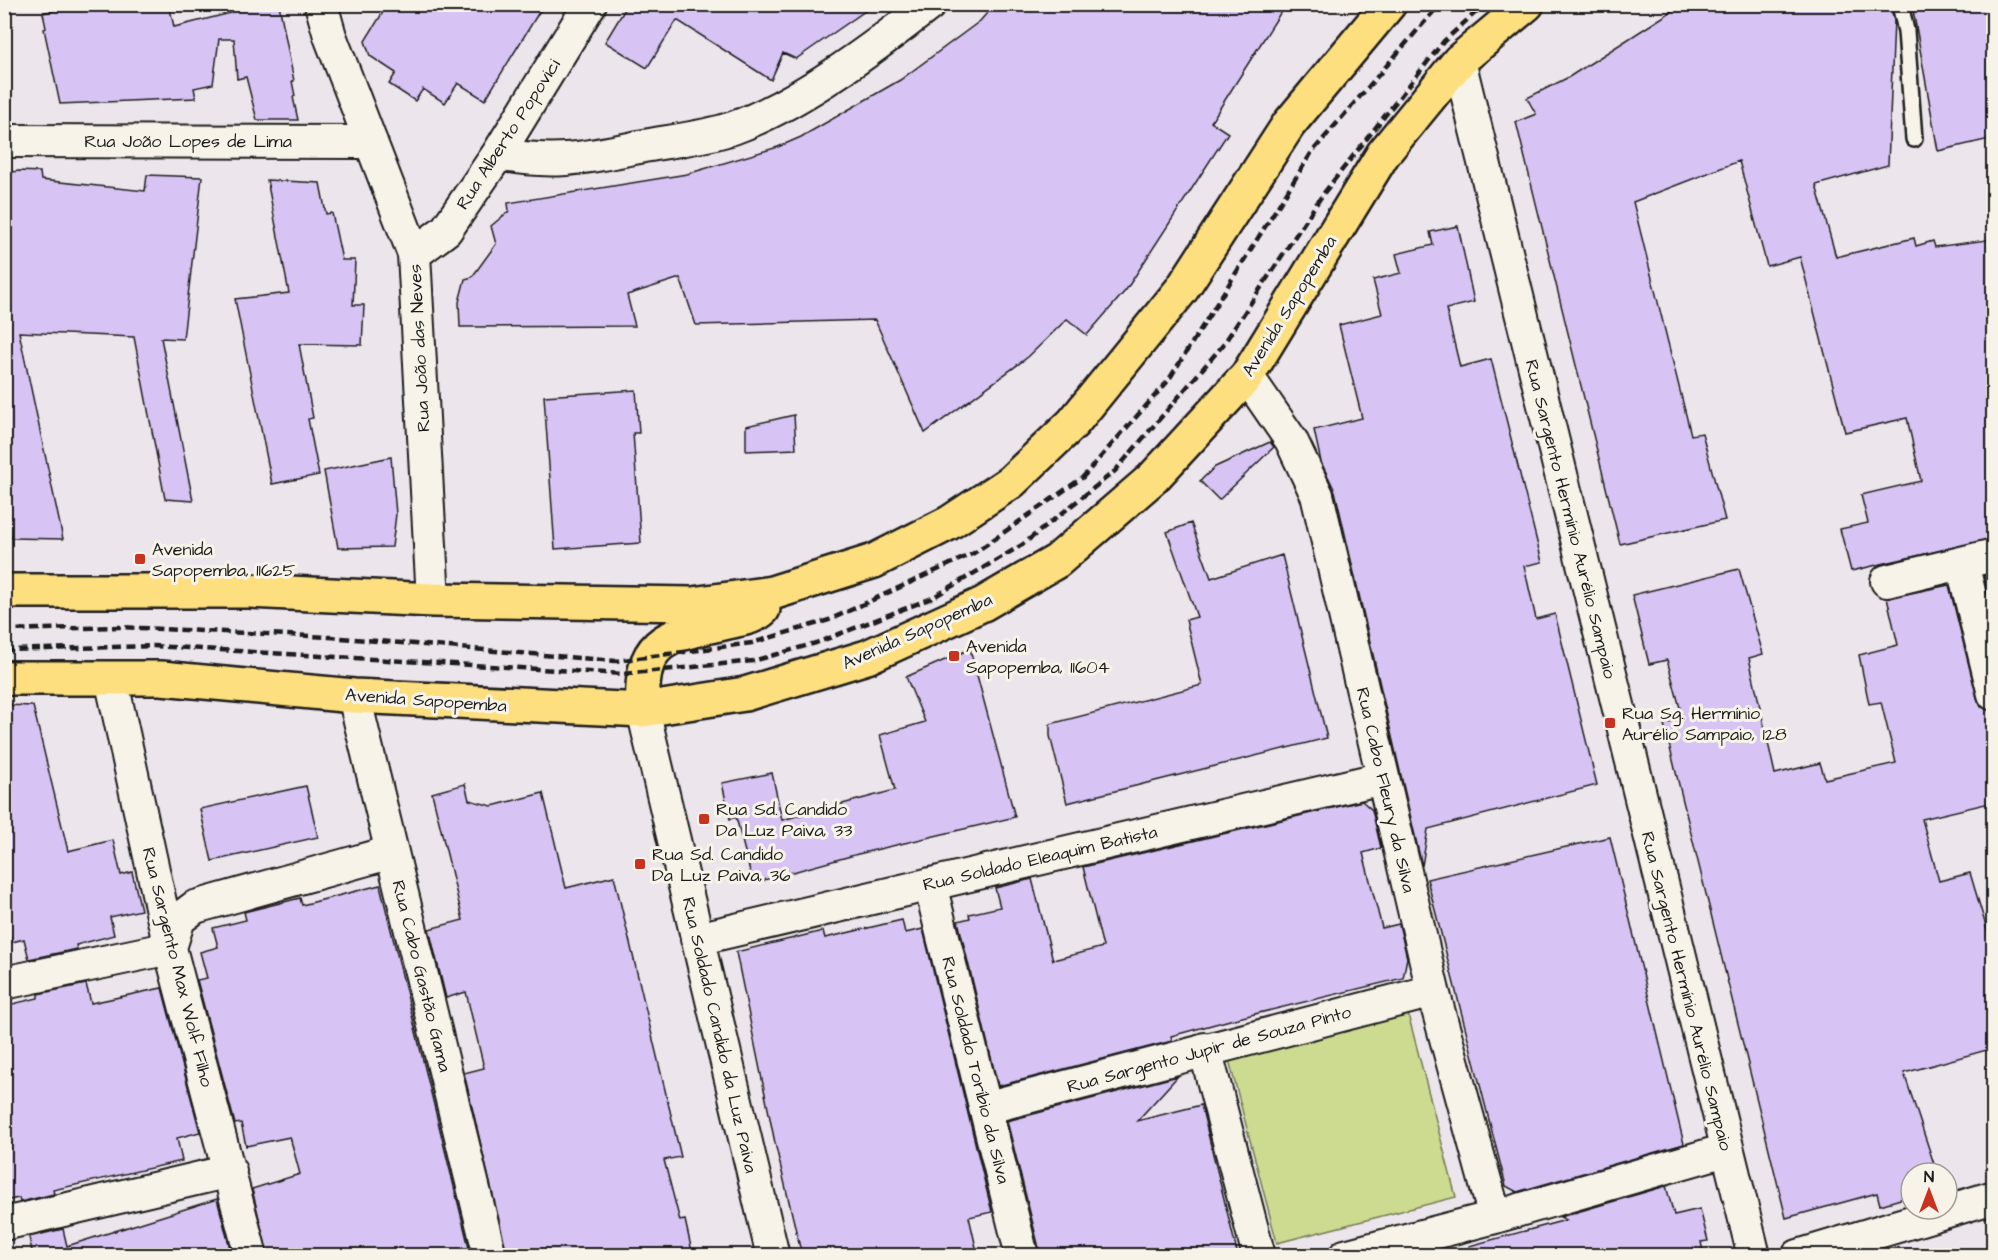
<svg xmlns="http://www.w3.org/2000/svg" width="1998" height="1260" viewBox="0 0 1998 1260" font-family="'Architects Daughter',sans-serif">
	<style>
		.green { fill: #ccdb8f; stroke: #747c56; stroke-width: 1.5 }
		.building { fill: #d7c3f4; stroke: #1c1c1c; stroke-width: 1.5 }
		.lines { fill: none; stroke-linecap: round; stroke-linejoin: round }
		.service-casing { stroke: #1c1c1c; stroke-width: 20 }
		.minor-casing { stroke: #1c1c1c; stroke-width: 36 }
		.primary-casing { stroke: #1c1c1c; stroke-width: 38 }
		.service { stroke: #f7f3e8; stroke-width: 15 }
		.minor { stroke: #f7f3e8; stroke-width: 32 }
		.primary { stroke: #fedf80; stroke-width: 33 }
		.rail { stroke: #1c1c1c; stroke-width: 4.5; stroke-dasharray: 9 4.5; stroke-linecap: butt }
		.poi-dot { fill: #c8321e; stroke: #f7f3e8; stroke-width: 2 }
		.labels { text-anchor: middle; stroke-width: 6; stroke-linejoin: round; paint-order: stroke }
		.street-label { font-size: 18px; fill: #1c1c1c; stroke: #f7f3e8 }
		.poi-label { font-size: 18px; fill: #1c1c1c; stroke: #f7f3e8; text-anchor: start }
	</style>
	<rect width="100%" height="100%" fill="#ede5ec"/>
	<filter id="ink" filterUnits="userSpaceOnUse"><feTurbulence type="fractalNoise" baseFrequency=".0167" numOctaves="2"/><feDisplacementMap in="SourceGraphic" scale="12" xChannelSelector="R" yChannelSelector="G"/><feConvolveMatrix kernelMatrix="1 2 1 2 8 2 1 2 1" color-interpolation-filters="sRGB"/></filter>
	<g filter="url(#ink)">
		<!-- green -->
		<path class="green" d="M1408 1014 1456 1197 1277 1243 1229 1060Z"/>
		<!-- building -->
		<path class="building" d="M65 4H169L174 27 231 13 229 4H279L294 81H292L295 96 293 97 298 120H257L246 77 237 79 234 39H219L213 84 194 88 196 98 60 104 44 29 46 28 43 13 65 8Z
			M388 4H544L485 100 458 83 445 103 423 89 415 101 389 84 396 73 370 56 365 41Z
			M628 4H875L796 59 783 53 771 80 677 20 647 68 605 42Z
			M995 4H1286L1211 122 1228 133 1126 290 1087 335 1067 319 1028 357 925 433 875 320 696 325 680 278 627 295 635 326 460 327 459 302 465 279 472 277 496 244 491 226 509 211 508 203 687 174 778 147 801 137 900 80 980 21Z
			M1683 4H1890L1894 20 1888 165 1816 185 1836 257 1914 238 1916 246 1933 241 1935 247 1994 239V538L1851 571 1840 529 1868 523 1861 495 1921 481 1907 418 1845 432 1800 257 1767 266 1739 161 1633 202 1691 435 1702 433 1725 520 1620 544 1516 122 1536 114 1527 98 1569 77Z
			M1912 4H1994V138L1938 151Z
			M19 171 40 172 41 180 145 191 147 175 202 177 183 339 161 338 193 501 165 499 134 337 19 332 63 539 11 538 8 521 4 522V173Z
			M267 180 320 183 326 214 332 213 342 260H355L353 305H364L362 345 299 344 313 418 308 419 319 475 272 484 235 299 289 293Z
			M1458 226 1474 302 1446 309 1460 367 1491 359 1542 562 1524 566 1536 619 1555 614 1597 785 1428 829 1422 866 1335 491 1321 462 1314 430 1362 418 1339 325 1382 314 1373 280 1401 273 1396 254 1433 245 1430 232Z
			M636 390 639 433H633L641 543 555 549 544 396Z
			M794 415 796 449 746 451V426Z
			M1270 442 1274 447 1219 500 1200 481 1215 467Z
			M391 457 396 514 392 547 338 548 324 471Z
			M1191 523 1211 578 1282 555 1327 738 1067 803 1050 736V724L1202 685 1186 620 1197 617 1167 532Z
			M1739 569 1763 654 1749 658 1775 774 1820 763 1825 779 1896 763 1881 702 1869 704 1859 655 1898 645 1887 598 1949 585 1977 698 1981 707 1994 711V802L1922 819 1939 881 1970 873 1994 953V1048L1904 1073 1937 1173H1911V1196L1880 1205 1877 1193 1786 1218 1664 724 1683 719 1667 660 1649 664 1632 595Z
			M1994 574V616L1984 576Z
			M970 649 1015 817 858 854 753 883 736 817 730 819 722 783 772 773 782 820 895 790 880 735 925 722 906 677Z
			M4 705 33 706 68 851 113 840 121 875 132 872 141 910 110 917 114 935 76 945 77 949 29 959 24 939 12 942 4 911Z
			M465 784 469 800 492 806 543 793 566 888 614 876 681 1157 664 1160 680 1221 685 1220 693 1256H507L464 1073 484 1068 466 992 446 998 429 929 463 920 432 793Z
			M306 786 318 837 212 861 200 809Z
			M1362 801 1372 810 1381 848 1363 853 1382 928 1399 924 1407 958 1403 978 1230 1020 1171 1036 1172 1041 998 1086 958 921 970 918 969 914 1000 907 995 888 1032 879 1053 960 1103 947 1083 867Z
			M1610 837 1684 1144 1517 1192 1506 1186 1427 879Z
			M380 885 471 1256H268L252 1189 300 1174 290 1137 246 1146 241 1123 235 1124 197 980 207 978 200 952 218 947 213 928 246 920 244 912 300 898 302 905Z
			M902 920 905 933 923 929 992 1212 969 1217 978 1256H802L775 1143 736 952 823 931 825 938Z
			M86 984 91 1003 162 988 200 1132 177 1138 182 1161 53 1190 54 1194 20 1202 19 1198 4 1201V1006L38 998V994Z
			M1178 1076 1137 1121 1201 1105 1238 1256H1041L1007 1121Z
			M1666 1186 1674 1215 1700 1209 1708 1241 1701 1242 1704 1256H1470L1469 1246 1566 1220 1560 1217Z
			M217 1199 232 1256H33L29 1237 63 1229 67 1246Z"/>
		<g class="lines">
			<!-- service casing -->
			<g class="service-casing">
				<path id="service" d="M1900 4 1906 31 1914 139"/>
			</g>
			<!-- minor casing -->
			<g class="minor-casing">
				<path id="minor" d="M321 4 330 36 414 254 433 600
					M1459 61 1754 1256
					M4 141 371 142
					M498 154C554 165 584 158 639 147 669 141 703 138 733 128 798 105 875 47 930 4
					M414 254 446 230 498 154 590 4
					M1247 376 1291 440 1317 495 1433 991 1495 1217
					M1962 563 1994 694
					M1887 581 1994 555
					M111 678 170 948 251 1256
					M354 696 490 1256
					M643 710 773 1256
					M930 884 1022 1256
					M697 939 1383 778
					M4 983 170 948 179 919 195 907 392 852
					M1205 1049 1259 1256
					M985 1108 1433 991
					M4 1224 230 1171
					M1345 1256 1495 1217 1726 1150
					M1798 1256 1994 1197"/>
			</g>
			<!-- primary casing -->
			<g class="primary-casing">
				<path id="primary" d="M4 591H249L433 600 692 604 772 593 874 561 949 523 1011 482 1073 423 1182 289 1289 124 1389 4
					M4 678H161L354 696 643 710 745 694 867 657 983 604 1057 561 1153 478 1247 376 1383 154 1459 61 1527 4
					M643 710C639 638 666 636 728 622 739 619 754 618 763 609"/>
			</g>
			<!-- service -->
			<use href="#service" class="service"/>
			<!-- minor -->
			<use href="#minor" class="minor"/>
			<!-- primary -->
			<use href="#primary" class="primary"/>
			<!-- rail -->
			<path class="rail" d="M4 630 119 627 330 637 615 661 752 643 829 620 974 553 1082 478 1168 381 1312 152 1440 4
				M4 650 153 646 623 674 753 661 816 643 932 598 1022 545 1115 471 1223 345 1323 194 1444 41 1485 4"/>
		</g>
	</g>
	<!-- markers -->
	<g class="poi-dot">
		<rect x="134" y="553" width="12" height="12" rx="3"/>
		<rect x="948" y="650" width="12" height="12" rx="3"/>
		<rect x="1604" y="717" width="12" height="12" rx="3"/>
		<rect x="698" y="813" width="12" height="12" rx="3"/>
		<rect x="634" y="858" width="12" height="12" rx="3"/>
	</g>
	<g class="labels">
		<!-- street labels -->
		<g class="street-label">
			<text transform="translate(508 134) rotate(-57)" y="6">Rua Alberto Popovici</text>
			<text x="188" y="147">Rua João Lopes de Lima</text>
			<text transform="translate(1289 306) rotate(-58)" y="6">Avenida Sapopemba</text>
			<text transform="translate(419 348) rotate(-93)" y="6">Rua João das Neves</text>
			<text transform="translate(1571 519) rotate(76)" y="6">Rua Sargento Hermínio Aurélio Sampaio</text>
			<text transform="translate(917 631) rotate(-24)" y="6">Avenida Sapopemba</text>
			<text transform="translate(426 700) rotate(4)" y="6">Avenida Sapopemba</text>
			<text transform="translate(1386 790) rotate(77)" y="6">Rua Cabo Fleury da Silva</text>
			<text transform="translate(1040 858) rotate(-13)" y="6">Rua Soldado Eleaquim Batista</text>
			<text transform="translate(178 967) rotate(76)" y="6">Rua Sargento Max Wolf Filho</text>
			<text transform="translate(422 976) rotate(76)" y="6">Rua Cabo Gastão Gama</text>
			<text transform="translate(1687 991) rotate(76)" y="6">Rua Sargento Hermínio Aurélio Sampaio</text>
			<text transform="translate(720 1035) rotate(77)" y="6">Rua Soldado Candido da Luz Paiva</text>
			<text transform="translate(1209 1049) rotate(-15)" y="6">Rua Sargento Jupir de Souza Pinto</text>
			<text transform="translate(976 1070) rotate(76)" y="6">Rua Soldado Toríbio da Silva</text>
		</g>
		<!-- poi labels -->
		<g class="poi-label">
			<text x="152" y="555">Avenida<tspan x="152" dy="21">Sapopemba, 11625</tspan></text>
			<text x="966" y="652">Avenida<tspan x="966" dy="21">Sapopemba, 11604</tspan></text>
			<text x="1622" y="719">Rua Sg. Hermínio<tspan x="1622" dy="21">Aurélio Sampaio, 128</tspan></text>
			<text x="716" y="815">Rua Sd. Candido<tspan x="716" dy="21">Da Luz Paiva, 33</tspan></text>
			<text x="652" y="860">Rua Sd. Candido<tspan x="652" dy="21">Da Luz Paiva, 36</tspan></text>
		</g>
	</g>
	<!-- margin -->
	<rect width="1998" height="1260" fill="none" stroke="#f7f3e8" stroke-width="24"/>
	<rect x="12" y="12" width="1974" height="1236" fill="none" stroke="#1c1c1c" stroke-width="2" filter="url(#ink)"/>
	<!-- north arrow -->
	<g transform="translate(1929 1191)"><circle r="28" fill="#f7f3e8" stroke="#9f9d96" stroke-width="1.5"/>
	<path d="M0-4.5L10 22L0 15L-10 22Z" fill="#c8321e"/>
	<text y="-9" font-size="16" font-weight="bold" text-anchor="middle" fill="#1c1c1c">N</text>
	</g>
</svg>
